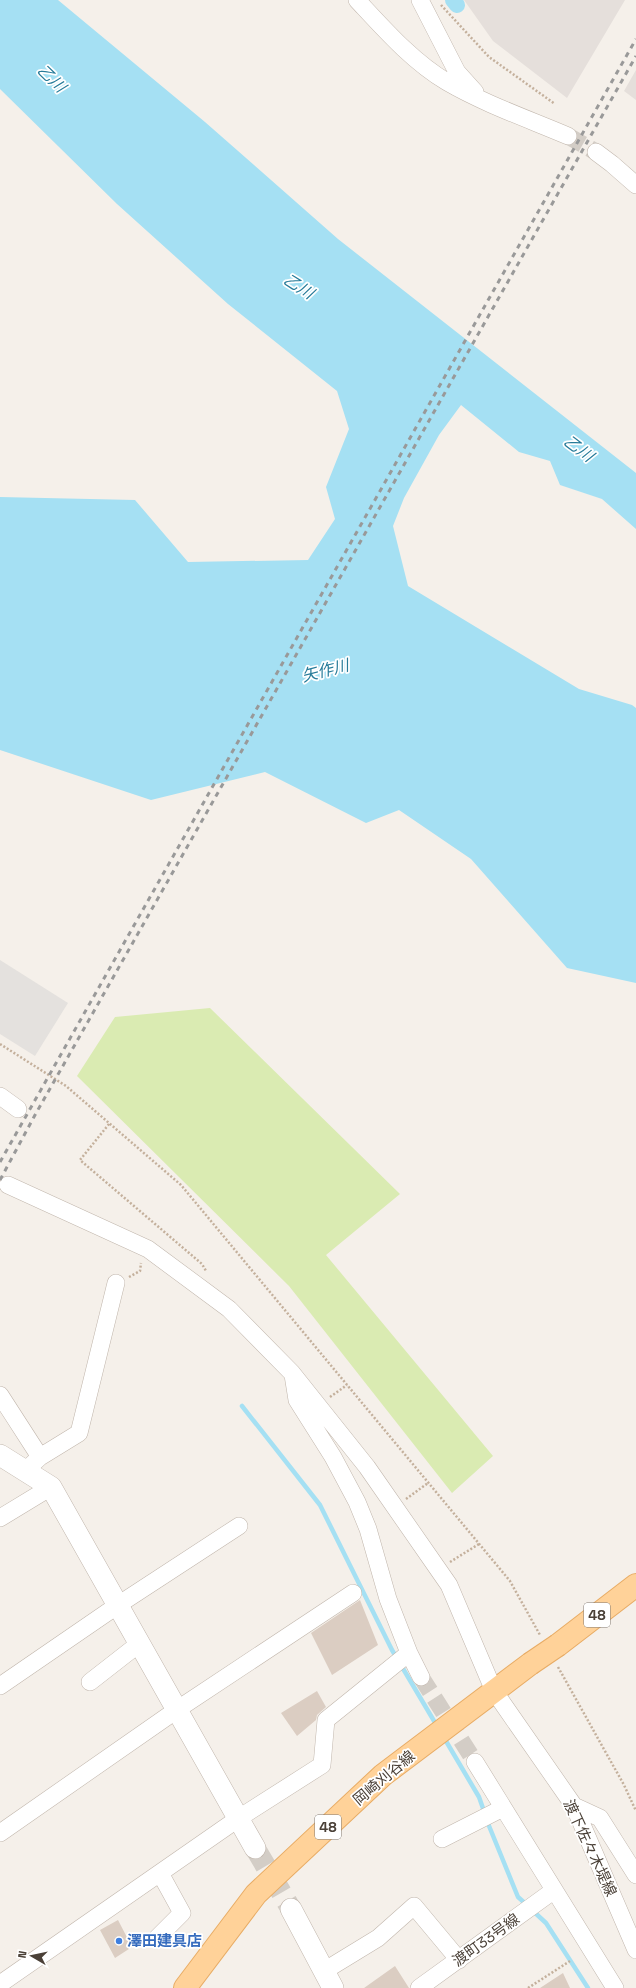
<svg xmlns="http://www.w3.org/2000/svg" width="636" height="1988" viewBox="0 0 636 1988" font-family="'Space Grotesk','Noto Sans JP',sans-serif">
	<style>
		.industrial { fill: #e5dfdb }
		.green { fill: #daebb2 }
		.parking { fill: #e4e1de }
		.water { fill: #a5e0f3 }
		.lines { fill: none; stroke-linecap: round; stroke-linejoin: round }
		.stream { stroke: #a5e0f3; stroke-width: 4.5 }
		.canal { stroke: #a5e0f3; stroke-width: 16 }
		.building { fill: #dbcdc2 }
		.minor-tunnel { stroke: #d3cdc6; stroke-width: 17; stroke-dasharray: 17 8; stroke-linecap: butt }
		.tertiary-tunnel { stroke: #d3cdc6; stroke-width: 21; stroke-dasharray: 21 10; stroke-linecap: butt }
		.minor-casing { stroke: #c1b6ac; stroke-width: 18 }
		.tertiary-casing { stroke: #c1b6ac; stroke-width: 22 }
		.primary-casing { stroke: #e8ac65; stroke-width: 24 }
		.path { stroke: #c4b09c; stroke-width: 2.5; stroke-dasharray: 2 2; stroke-linecap: butt }
		.minor { stroke: #fff; stroke-width: 17 }
		.tertiary { stroke: #fff; stroke-width: 21 }
		.primary { stroke: #ffd299; stroke-width: 22 }
		.rail { stroke: #999; stroke-width: 3; stroke-dasharray: 5 5; stroke-linecap: butt }
		.primary-bridge-casing { stroke: #e8ac65; stroke-width: 24; stroke-linecap: butt }
		.primary-bridge { stroke: #ffd299; stroke-width: 22 }
		.shop-dot { fill: #3f7fe0; stroke: #fff; stroke-width: 1.5 }
		.labels { text-anchor: middle; stroke-width: 3.5; stroke-linejoin: round; paint-order: stroke }
		.shield { fill: #fff; stroke: #807973; stroke-width: 1 }
		.shield-label { font-size: 14px; font-weight: bold; fill: #4a4037 }
		.street-label { font-size: 15px; fill: #4a4037; stroke: #fff }
		.shop-label { font-size: 15px; font-weight: bold; fill: #366cbe; stroke: #fff; text-anchor: start }
		.water-label { font-size: 16px; font-style: italic; fill: #267b99; stroke: #fff }
	</style>
	<rect width="100%" height="100%" fill="#f5f0ea"/>
	<!-- industrial -->
	<path class="industrial" d="M464 0H625L567 98 493 41Z
		M636 70V100L624 91Z"/>
	<!-- green -->
	<path class="green" d="M210 1008 400 1194 326 1255 493 1456 452 1493 289 1286 77 1076 115 1017Z"/>
	<!-- parking -->
	<path class="parking" d="M0 960 68 1003 35 1056 0 1034Z"/>
	<!-- water -->
	<path class="water" d="M0 0H58L205 122 338 239 636 473V529L602 499 560 485 550 461 519 452 461 405 439 435 404 498 393 526 408 586 579 689 632 705 636 708V983L567 968 471 859 399 810 366 823 265 772 151 800 0 750V497L135 500 188 562 308 560 335 519 326 487 349 429 337 391 228 304 117 204 0 89Z"/>
	<g class="lines">
		<!-- stream -->
		<path class="stream" d="M242 1406 320 1505 392 1650 437 1726
			M443 1736 479 1797 485 1814
			M487 1821 518 1897 527 1905
			M532 1910 546 1923 588 1988"/>
		<!-- canal -->
		<path class="canal" d="M453 0 457 5"/>
	</g>
	<!-- building -->
	<path class="building" d="M360 1600 378 1645 332 1675 311 1633Z
		M317 1691 326 1707 317 1715 316 1720 297 1736 281 1713Z
		M118 1920 132 1947 115 1958 100 1930Z
		M395 1966 409 1988H364Z
		M563 1973 570 1988H540Z"/>
	<g class="lines">
		<!-- minor-tunnel -->
		<path class="minor-tunnel" d="M568 136 596 152
			M421 1677 475 1762"/>
		<!-- tertiary-tunnel -->
		<path class="tertiary-tunnel" d="M255 1848 291 1909"/>
		<!-- minor casing -->
		<g class="minor-casing">
			<path id="minor" d="M357 0C384 29 413 62 447 82 485 104 528 119 568 136
				M420 0 457 72 475 92
				M596 152 612 164 636 185
				M0 1096 18 1109
				M8 1185 148 1249 229 1309 292 1373 367 1467 449 1585 494 1691 574 1806 636 1950
				M293 1375 297 1400 333 1457 357 1502 368 1529 388 1599 409 1653 421 1677
				M0 1395 40 1457
				M25 1471 40 1457 79 1433 116 1283
				M0 1518 51 1487
				M90 1682 140 1643
				M0 1686 118 1605 239 1526
				M475 1762 615 1988
				M574 1806 600 1818 636 1875
				M0 1833 178 1709 353 1593
				M442 1839 503 1808
				M157 1938 182 1913 160 1873
				M324 1971 378 1938 414 1906 459 1960
				M0 1984 239 1818 322 1765 326 1720 409 1653
				M419 1988 553 1891"/>
		</g>
		<!-- tertiary casing -->
		<g class="tertiary-casing">
			<path id="tertiary" d="M0 1455 51 1487 255 1848
				M291 1909 333 1988"/>
		</g>
		<!-- primary casing -->
		<g class="primary-casing">
			<path id="primary" d="M558 1645 636 1585
				M185 1988 256 1894 383 1775 530 1664"/>
		</g>
		<!-- path -->
		<path class="path" d="M441 5 489 57 555 104
			M0 1044 66 1086 181 1185 510 1581 540 1635
			M109 1124 80 1160 202 1264 206 1271
			M129 1277 140 1271 141 1263
			M330 1397 347 1385
			M406 1499 428 1483
			M450 1562 479 1544
			M558 1667 624 1785 636 1811
			M528 1988 570 1961"/>
		<!-- minor -->
		<use href="#minor" class="minor"/>
		<!-- tertiary -->
		<use href="#tertiary" class="tertiary"/>
		<!-- primary -->
		<use href="#primary" class="primary"/>
		<!-- rail -->
		<path class="rail" d="M0 1162 636 39
			M0 1180 35 1115 636 56"/>
		<!-- primary-bridge casing -->
		<g class="primary-bridge-casing">
			<path id="primary-bridge" d="M530 1664 558 1645"/>
		</g>
		<!-- primary-bridge -->
		<use href="#primary-bridge" class="primary-bridge"/>
	</g>
	<!-- markers -->
	<circle class="shop-dot" cx="119" cy="1941" r="4"/>
	<g class="labels">
		<!-- shield labels -->
		<g class="shield">
			<rect x="584" y="1603" width="26" height="24" rx="3"/>
			<rect x="315" y="1815" width="26" height="24" rx="3"/>
		</g>
		<g class="shield-label">
			<text x="597" y="1620">48</text>
			<text x="328" y="1832">48</text>
		</g>
		<!-- street labels -->
		<g class="street-label">
			<text transform="translate(384 1778) rotate(-40)" y="5">岡崎刈谷線</text>
			<text transform="translate(590 1848) rotate(65)" y="5">渡下佐々木堤線</text>
			<text transform="translate(486 1940) rotate(-36)" y="5">渡町33号線</text>
		</g>
		<!-- shop labels -->
		<g class="shop-label">
			<text x="127" y="1946">澤田建具店</text>
		</g>
		<!-- water labels -->
		<g class="water-label">
			<text transform="translate(52 78) rotate(44)" y="6">乙川</text>
			<text transform="translate(299 286) rotate(32)" y="6">乙川</text>
			<text transform="translate(579 448) rotate(37)" y="6">乙川</text>
			<text transform="translate(325 670) rotate(-14)" y="6">矢作川</text>
		</g>
	</g>
	<!-- north arrow -->
	<g transform="translate(32 1956) rotate(279)" stroke="#ffffff" stroke-width="3" paint-order="stroke">
	<path d="M0-3L7 15L0 10L-7 15Z" fill="#4a4037"/>
	<text y="-6" font-size="11" font-weight="bold" text-anchor="middle" fill="#4a4037">N</text>
	</g>
</svg>
